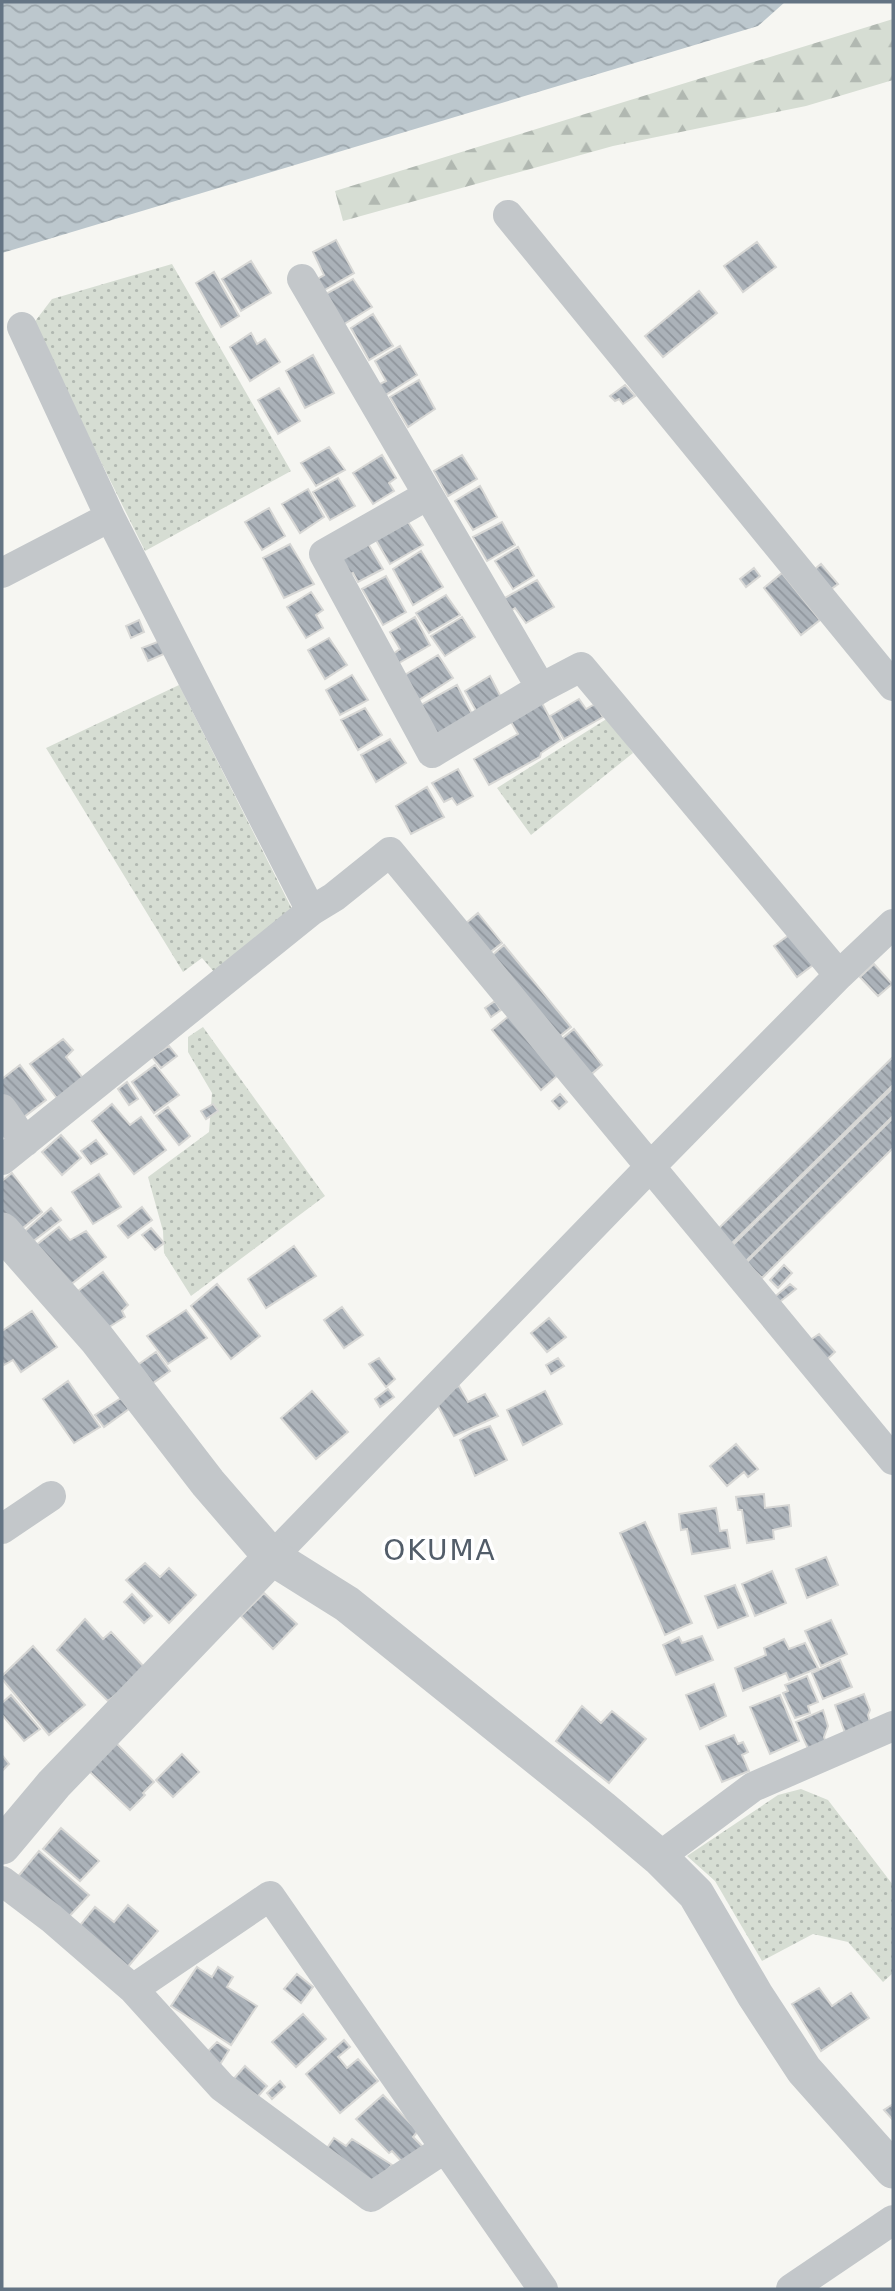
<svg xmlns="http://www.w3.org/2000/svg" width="895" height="2291" viewBox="0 0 895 2291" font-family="'DejaVu Sans',sans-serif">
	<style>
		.grass { fill: url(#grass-dots) }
		.forest { fill: url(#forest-firs) }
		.water { fill: url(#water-waves) }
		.building { fill: url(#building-back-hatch); stroke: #d7d7d5; stroke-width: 2 }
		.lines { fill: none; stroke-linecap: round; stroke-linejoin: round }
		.minor { stroke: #c3c7ca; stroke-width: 30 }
		.tertiary { stroke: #c3c7ca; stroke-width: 37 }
		.labels { text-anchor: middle; stroke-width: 7; stroke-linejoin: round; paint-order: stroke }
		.quarter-label { font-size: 28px; letter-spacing: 2px; fill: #525d69; stroke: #fff }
	</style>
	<defs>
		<pattern id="grass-dots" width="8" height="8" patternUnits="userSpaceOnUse" patternTransform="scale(1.75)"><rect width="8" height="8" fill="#d6ddd3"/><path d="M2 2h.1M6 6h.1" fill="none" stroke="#b1b8b1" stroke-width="1.8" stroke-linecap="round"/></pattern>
		<pattern id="forest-firs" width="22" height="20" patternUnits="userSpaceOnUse" patternTransform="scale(1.75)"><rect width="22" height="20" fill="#d6ddd3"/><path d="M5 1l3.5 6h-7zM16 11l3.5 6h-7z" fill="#b1b8b1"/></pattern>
		<pattern id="water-waves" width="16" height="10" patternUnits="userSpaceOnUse" patternTransform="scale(1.75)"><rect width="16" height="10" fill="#bcc7cd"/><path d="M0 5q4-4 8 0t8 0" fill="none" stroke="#9ca6ac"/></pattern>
		<pattern id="building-back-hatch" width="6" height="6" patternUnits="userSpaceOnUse" patternTransform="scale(1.75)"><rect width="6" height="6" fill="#abb2b9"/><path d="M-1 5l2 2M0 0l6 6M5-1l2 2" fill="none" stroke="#8f959c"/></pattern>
	</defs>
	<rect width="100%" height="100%" fill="#f6f6f2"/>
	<!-- grass -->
	<path class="grass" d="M172 264 291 471 145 551 33 324 52 299Z
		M179 685 293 911 216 974 202 958 183 972 46 748Z
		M608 718 633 753 531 835 497 788Z
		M203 1027 325 1196 191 1296 164 1253 163 1231 148 1177 209 1132 212 1093 188 1052V1037Z
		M801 1789 828 1800 893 1885V1973L883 1982 848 1942 813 1934 762 1961 715 1881 687 1856 778 1795Z"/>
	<!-- forest -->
	<path class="forest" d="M893 19V80L806 106 613 146 343 221 335 191Z"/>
	<!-- water -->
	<path class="water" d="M2 2H785L758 26 2 253Z"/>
	<!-- building -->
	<path class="building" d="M336 240 354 273 316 295 309 284 324 275 313 252Z
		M757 242 776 267 743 292 724 266Z
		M251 261 271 293 241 311 222 279Z
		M214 272 239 316 221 327 196 283Z
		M353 279 372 307 341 326 322 296Z
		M699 291 717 313 663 357 645 336Z
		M373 314 393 346 369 360 351 328Z
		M251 333 257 344 265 339 280 362 250 381 230 347Z
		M400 346 417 375 384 396 378 385 386 381 375 361Z
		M313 355 334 393 305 408 286 371Z
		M419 380 435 409 408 427 390 397Z
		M625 385 635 396 623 404 619 399 615 401 610 396Z
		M279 388 300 421 278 434 258 400Z
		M329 447 345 470 316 486 301 463Z
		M382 455 396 478 389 483 394 491 373 504 353 473Z
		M462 455 477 479 448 496 434 471Z
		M338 478 355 506 330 520 313 492Z
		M480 486 497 517 473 530 455 501Z
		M308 489 324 517 300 533 282 504Z
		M269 508 285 536 262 550 245 522Z
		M408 522 423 545 390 564 376 540Z
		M502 522 515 545 487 561 473 537Z
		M367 542 383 569 358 582 353 573 341 577 333 561Z
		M290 544 314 584 284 598 263 558Z
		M518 547 534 576 513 589 495 561Z
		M421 551 443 587 413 605 393 569Z
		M821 564 838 584 823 595 808 575Z
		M754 568 760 576 746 587 740 579Z
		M782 573 820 620 801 635 764 588Z
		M386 576 406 612 383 625 362 589Z
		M537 580 554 607 526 623 515 608 510 611 503 599Z
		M311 592 323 610 316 615 323 628 306 638 287 607Z
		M446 595 460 615 429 633 416 613Z
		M415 617 430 645 399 663 393 654 400 649 390 632Z
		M462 617 475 637 445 656 431 636Z
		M139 620 144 632 131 638 126 626Z
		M329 638 347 665 325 679 308 650Z
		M160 641 166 653 148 661 142 648Z
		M438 655 453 678 419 700 403 676Z
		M352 675 368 700 340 715 326 690Z
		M490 676 503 701 478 714 465 691Z
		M457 685 472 714 431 738 414 709Z
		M579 699 586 709 595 704 603 717 564 739 550 716Z
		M541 701 561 740 541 753 540 757 489 785 474 759 518 734 510 720Z
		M365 708 382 735 358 750 341 720Z
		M390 739 406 763 376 782 361 755Z
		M458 769 473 796 457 805 452 798 444 802 432 783Z
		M427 787 444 817 411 834 396 806Z
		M478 913 502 943 488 954 465 924Z
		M789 935 813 965 797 977 774 946Z
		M504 945 571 1027 555 1040 489 958Z
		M874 964 892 984 878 996 860 977Z
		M495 1001 501 1010 491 1017 485 1008Z
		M509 1016 557 1076 541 1090 492 1030Z
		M574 1029 602 1065 587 1078 558 1042Z
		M63 1039 73 1050 66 1057 87 1083 61 1103 30 1064Z
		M169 1046 177 1056 161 1068 152 1057Z
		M893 1057V1085L730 1245 716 1231Z
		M20 1065 46 1100 20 1120 2 1096V1079Z
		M155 1065 179 1095 154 1113 132 1082Z
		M127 1082 138 1099 129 1105 118 1089Z
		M893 1088V1116L745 1262 731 1247Z
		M560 1094 567 1102 559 1109 552 1101Z
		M112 1104 130 1125 141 1117 166 1150 134 1174 92 1121Z
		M213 1104 218 1111 206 1119 201 1111Z
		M168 1107 190 1136 179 1145 156 1116Z
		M893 1118V1148L762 1278 746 1263Z
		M61 1135 81 1158 62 1175 42 1152Z
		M96 1140 107 1154 91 1164 81 1151Z
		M12 1173 42 1212 11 1238 2 1225V1181Z
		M99 1174 121 1207 93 1224 72 1192Z
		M142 1207 152 1220 128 1238 118 1226Z
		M51 1208 61 1220 32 1242 25 1231Z
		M59 1227 70 1240 86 1231 106 1257 65 1289 35 1246Z
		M151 1228 164 1243 155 1250 142 1235Z
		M294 1246 316 1276 266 1308 248 1279Z
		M784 1265 792 1273 778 1288 770 1280Z
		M103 1272 128 1305 122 1311 125 1317 106 1329 78 1291Z
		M217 1284 260 1336 231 1359 191 1306Z
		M790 1284 796 1289 777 1304 772 1299Z
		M342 1307 363 1335 344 1348 324 1320Z
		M186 1310 207 1338 168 1364 147 1336Z
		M32 1311 57 1347 21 1372 13 1360 4 1365 2 1362V1331Z
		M549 1318 566 1337 547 1352 531 1333Z
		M819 1334 835 1352 823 1363 806 1343Z
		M156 1352 170 1371 146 1388 132 1369Z
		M379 1358 395 1379 386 1387 369 1364Z
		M558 1358 564 1366 551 1374 546 1365Z
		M68 1381 100 1427 74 1443 43 1399Z
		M459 1386 468 1402 485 1394 498 1416 454 1436 435 1400 448 1389Z
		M388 1389 394 1397 380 1407 375 1399Z
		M312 1391 348 1432 316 1459 281 1418Z
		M545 1391 562 1424 523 1445 507 1410Z
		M121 1398 129 1409 104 1427 95 1415Z
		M490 1426 507 1460 475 1476 460 1440 473 1432Z
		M736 1444 758 1469 748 1477 744 1472 727 1486 710 1466Z
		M764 1494 765 1508 789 1505 791 1526 773 1530 774 1539 747 1543 742 1510H738L736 1497Z
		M716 1508 720 1531 727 1530 730 1548 692 1554 687 1529 681 1530 679 1514Z
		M645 1522 692 1623 665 1635 620 1533Z
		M826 1557 838 1585 807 1598 796 1569Z
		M145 1563 160 1577 169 1568 196 1595 169 1623 126 1580Z
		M772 1571 786 1603 755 1616 742 1584Z
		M735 1585 748 1616 718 1628 705 1596Z
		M264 1593 297 1624 273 1649 241 1616Z
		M132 1594 152 1616 144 1623 124 1602Z
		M85 1619 103 1639 111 1632 147 1670 108 1701 57 1650Z
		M831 1620 847 1654 821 1666 805 1631Z
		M702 1636 713 1660 676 1675 663 1645 679 1637 682 1643Z
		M784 1639 789 1649 805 1643 818 1668 789 1680 786 1673 743 1691 735 1668 766 1655 764 1648Z
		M33 1646 85 1705 49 1735 2 1679V1676Z
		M840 1660 852 1687 823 1699 812 1673Z
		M807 1676 818 1702 808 1706 810 1713 795 1718 783 1693 788 1691 785 1685Z
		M714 1684 726 1716 700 1729 686 1695Z
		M864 1694 870 1710 868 1715 870 1722 848 1741 835 1705Z
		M11 1695 40 1729 24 1741 2 1715V1703Z
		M780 1695 799 1741 770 1754 750 1707Z
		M582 1706 601 1723 612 1711 646 1739 609 1783 556 1741Z
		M823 1710 828 1726 824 1737 827 1746 810 1753 796 1722Z
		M734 1735 738 1744 743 1742 748 1752 742 1755 749 1771 722 1782 706 1746Z
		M116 1743 154 1782 143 1793 145 1795 130 1810 88 1770Z
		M182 1754 199 1772 173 1797 156 1780Z
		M2 1755 9 1764 2 1771Z
		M61 1828 99 1861 80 1881 43 1849Z
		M39 1851 89 1895 64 1922 16 1879Z
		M128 1905 158 1931 126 1969 77 1929 95 1907 114 1922Z
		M197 1967 212 1977 218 1967 233 1977 227 1987 257 2006 231 2045 171 2006Z
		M297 1974 313 1987 301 2003 284 1989Z
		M819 1988 832 2006 851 1993 869 2018 821 2051 792 2004Z
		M303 2014 326 2039 296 2067 272 2042Z
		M344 2040 350 2047 338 2057 347 2068 358 2059 378 2081 340 2113 306 2074Z
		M217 2042 229 2050 219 2066 203 2056Z
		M245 2066 267 2086 253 2102 231 2082Z
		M280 2081 285 2087 272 2099 267 2093Z
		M383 2095 418 2131 413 2137 425 2149 406 2166 392 2151 389 2153 356 2119Z
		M893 2104V2120L884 2110Z
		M334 2138 346 2146 352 2139 392 2165 373 2187 323 2154Z"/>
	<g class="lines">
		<!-- minor -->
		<path class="minor" d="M508 215 893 686
			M302 279 541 688 581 667 839 975
			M22 327 110 517 311 911
			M428 495 324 554 432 753 541 688
			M2 573 110 517
			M2 1109 25 1142
			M2 1160 311 911 334 897 390 852 893 1460
			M2 1529 51 1496
			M272 1557 650 1167 839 975 893 924
			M659 1857 753 1787 893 1726
			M2 1881 51 1918 133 1989 270 1896 543 2289
			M133 1989 222 2087 371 2197 444 2149
			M791 2289 893 2220"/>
		<!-- tertiary -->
		<path class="tertiary" d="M2 1231 97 1339 208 1483 272 1557 347 1604 601 1808 659 1857 696 1894 755 1995 804 2070 893 2170
			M2 1846 54 1784 272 1557"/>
	</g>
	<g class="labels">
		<!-- quarter labels -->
		<g class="quarter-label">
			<text x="440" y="1560">OKUMA</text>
		</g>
	</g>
	<!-- border -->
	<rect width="895" height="2291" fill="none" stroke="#647484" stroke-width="7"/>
</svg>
